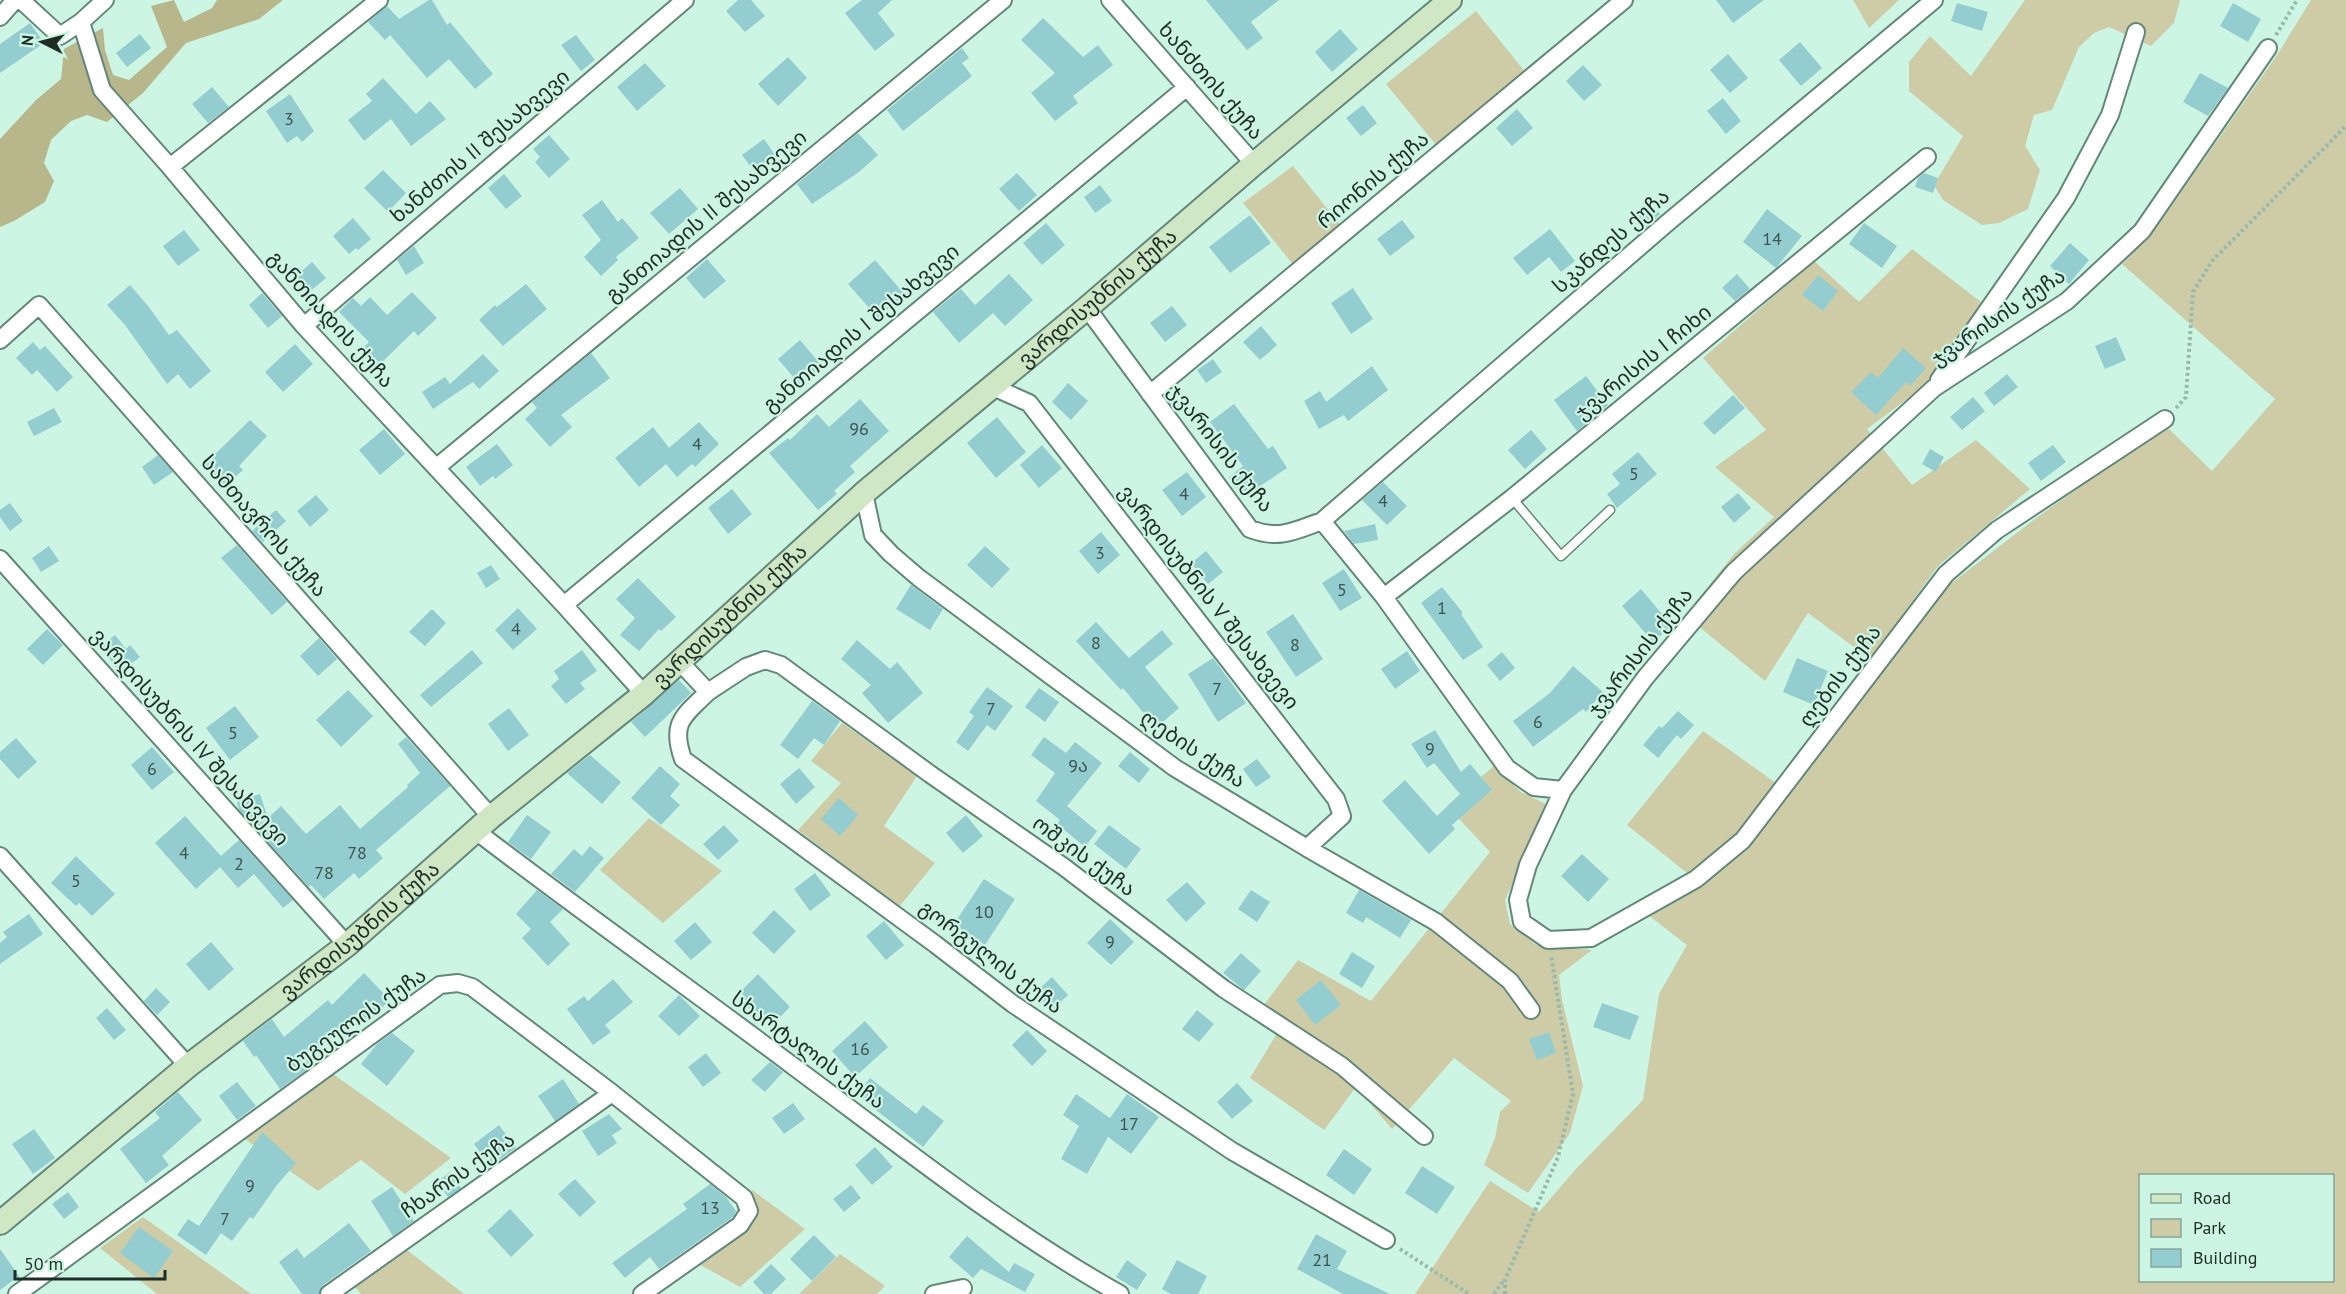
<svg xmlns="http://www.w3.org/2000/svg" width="2346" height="1294" viewBox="0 0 2346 1294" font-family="'PT Sans','Noto Sans Georgian',sans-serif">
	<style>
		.green { fill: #cdcca7; fill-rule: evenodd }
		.forest { fill: #b8b78b }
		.building { fill: #94cdcf }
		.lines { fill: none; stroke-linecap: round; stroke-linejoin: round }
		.lane-casing { stroke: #638779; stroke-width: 11 }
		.street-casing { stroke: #638779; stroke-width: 20 }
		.secondary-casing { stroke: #638779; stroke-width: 26 }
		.path { stroke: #98b9ab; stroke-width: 4; stroke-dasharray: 3 3; stroke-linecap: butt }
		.lane { stroke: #fff; stroke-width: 8 }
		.street { stroke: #fff; stroke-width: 16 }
		.secondary { stroke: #cfe7c4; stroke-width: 22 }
		.labels { text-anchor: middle; stroke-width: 4.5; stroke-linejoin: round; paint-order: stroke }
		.number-label { font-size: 18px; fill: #3c5551 }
		.street-label { font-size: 21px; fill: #1e2d27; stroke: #cdf5e4 }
	</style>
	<rect width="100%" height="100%" fill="#cdf5e4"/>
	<!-- green -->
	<path class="green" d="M1853 0H1899L1869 28Z
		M2025 0H2180L2174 23 2151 46 2109 27 2094 33 2079 47 2052 110 2034 115 2025 146 2040 170 2028 209 1999 223 1982 225 1943 200 1934 185 1963 136 1909 91V62L1930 36 1971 76Z
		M2311 0H2346V1294H1415L1490 1181 1539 1212 1575 1170 1643 1100 1659 994 1687 945 1648 915 1747 845 1949 585 2039 516 2166 426 2212 471 2275 399 2122 264 2156 228 2277 55ZM2140 1176H2332V1280H2140Z
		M1476 11 1526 73 1437 146 1386 84Z
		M1293 166 1342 227 1292 263 1243 203Z
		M1912 249 1981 302 1934 379 1867 429 1912 485 1976 440 2030 489 1938 566 1870 659 1808 613 1765 681 1685 615 1735 553 1774 517 1715 467 1766 430 1703 358 1814 261 1859 302Z
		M842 723 917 776 884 826 935 863 899 907 798 830 841 783 811 761Z
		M1703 731 1776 783 1735 838 1687 873 1627 825Z
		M1494 766 1521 792 1548 805 1505 900 1510 924 1536 945 1592 950 1559 975 1562 1000 1583 1086 1570 1133 1528 1193 1484 1165 1495 1138 1500 1112 1511 1101 1454 1058 1392 1129 1356 1087 1324 1130 1250 1078 1285 1020 1263 1006 1298 960 1371 1001 1490 852 1447 806Z
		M649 818 722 871 663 923 600 870Z
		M333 1074 451 1158 405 1194 361 1160 318 1191 245 1139Z
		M751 1189 805 1229 740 1287 697 1263 751 1226 757 1208Z
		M143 1217 251 1294H157L100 1248Z
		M407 1250 464 1294H361L353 1285Z
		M840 1254 885 1286 877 1294H799Z"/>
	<!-- forest -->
	<path class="forest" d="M174 0 184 22 212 8 217 0H283L259 19 186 43 143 93 107 122 87 115 71 121 51 140 44 163 54 181 45 202 14 221 0 227V139L36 100 61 79 64 49 103 28 105 50 113 75 129 80 167 47 151 6Z"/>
	<!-- building -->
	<path class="building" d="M429 0H432L447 25 450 22 493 74 475 89 449 59 427 78 390 35 385 40 368 22 387 6 399 19Z
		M738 0H751L765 16 745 32 726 11Z
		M862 0H892L878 13 895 35 875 51 845 13Z
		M1206 0H1279L1251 22 1263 38 1247 50Z
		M1716 0H1764L1733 23Z
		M1957 3 1988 12 1982 31 1951 21Z
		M2233 3 2261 19 2248 42 2220 26Z
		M1043 18 1083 57 1098 45 1113 65 1073 96 1078 103 1055 121 1031 93 1055 73 1021 40Z
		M30 23 44 43 0 73V44Z
		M1340 29 1358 49 1332 72 1315 52Z
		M140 34 151 48 127 67 116 53Z
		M576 35 595 60 581 71 561 45Z
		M1800 42 1822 68 1801 86 1779 60Z
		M962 48 969 58 962 63 972 76 903 131 887 110Z
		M1728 54 1748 78 1730 93 1710 70Z
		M788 57 807 78 778 106 758 84Z
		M645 63 666 86 637 111 617 87Z
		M1583 65 1602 85 1584 101 1566 81Z
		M2200 73 2228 88 2208 116 2183 102Z
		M383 78 416 114 430 101 446 119 411 146 391 119 364 141 348 120 372 101 366 94Z
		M212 87 229 107 208 123 192 104Z
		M290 94 314 131 302 142 297 136 287 143 266 111Z
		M1723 98 1741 121 1726 134 1707 111Z
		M1363 105 1377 123 1361 136 1346 118Z
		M1517 109 1533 128 1512 146 1496 128Z
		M858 133 878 155 859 172 812 204 797 184Z
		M549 135 570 159 549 178 535 162 540 157 533 149Z
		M764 139 777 158 756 174 742 155Z
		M383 170 406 193 388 212 364 188Z
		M1017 173 1037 195 1019 211 999 189Z
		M1924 173 1938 178 1933 193 1915 187 1918 178Z
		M504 174 522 196 506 209 488 188Z
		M1100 185 1112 201 1095 213 1084 197Z
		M680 188 698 209 669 234 650 213Z
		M602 200 618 222 622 218 639 238 616 257 618 260 601 276 584 257 601 240 582 215Z
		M1648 201 1660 214 1646 227 1634 214Z
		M1767 209 1802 236 1776 268 1743 242Z
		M1250 215 1271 243 1230 273 1209 247Z
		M353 218 371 239 358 250 356 248 349 254 333 236Z
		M1402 220 1415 237 1390 256 1377 239Z
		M1046 223 1065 245 1042 265 1023 243Z
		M1864 223 1897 246 1882 268 1849 244Z
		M1550 229 1575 261 1561 272 1549 257 1527 275 1513 258Z
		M184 230 200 250 178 266 163 246Z
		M2070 243 2089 260 2069 284 2050 266Z
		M414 246 424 263 406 275 397 260Z
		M707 259 726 281 704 299 686 278Z
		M875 260 905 295 878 318 848 284Z
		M312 262 326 278 308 293 294 278Z
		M1009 274 1033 300 1005 326 993 313 959 343 933 312 961 289 975 305Z
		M1737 274 1750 289 1735 301 1722 288Z
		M1818 275 1838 291 1823 311 1802 295Z
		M526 284 547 309 503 346 479 320 495 305 497 307Z
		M130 285 149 307 169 335 177 330 211 371 190 389 178 374 167 384 125 325 107 305Z
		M1353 288 1373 319 1351 334 1331 303Z
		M412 292 437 318 418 336 414 331 380 364 364 347 369 342 339 312 353 298 361 306 370 297 387 315Z
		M262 293 282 316 268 328 249 305Z
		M1172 306 1187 325 1165 342 1150 323Z
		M1261 326 1277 345 1260 360 1243 342Z
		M2116 337 2126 360 2105 369 2095 346Z
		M800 340 822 366 801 386 778 359Z
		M33 342 40 350 45 346 73 377 57 392 37 370 32 375 16 358Z
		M295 344 313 364 283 392 265 372Z
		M1903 348 1926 368 1910 386 1906 382 1876 415 1851 392 1871 372 1878 378Z
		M591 353 610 378 561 415 572 427 550 447 525 419 537 408 532 402Z
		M483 354 499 371 479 389 473 382 433 409 422 392 445 377 450 384Z
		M1213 359 1222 372 1206 383 1197 370Z
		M1372 366 1388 390 1348 421 1344 415 1319 429 1304 401 1320 391 1326 402Z
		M2007 374 2018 387 1994 406 1984 393Z
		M1586 376 1608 405 1577 431 1554 400Z
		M1068 383 1088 401 1071 420 1052 402Z
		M1733 395 1745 408 1714 435 1703 423Z
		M1973 397 1985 411 1962 430 1950 417Z
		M860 399 889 431 850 466 855 472 834 491 837 494 818 510 769 453 788 438 790 440 817 414 829 427Z
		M1234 404 1268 449 1273 446 1287 468 1244 497 1229 477 1243 466 1210 422Z
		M54 408 62 422 34 436 27 422Z
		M997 417 1026 452 996 478 967 443Z
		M250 420 267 436 239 466 243 470 223 488 204 465Z
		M699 422 719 444 695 467 692 464 677 477 666 464 639 487 615 458 653 427 669 448Z
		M384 429 405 454 380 475 359 450Z
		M1531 430 1547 449 1525 469 1508 450Z
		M497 444 513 465 495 479 493 476 480 486 466 467Z
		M1042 445 1062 468 1039 488 1020 465Z
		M2053 445 2066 462 2041 481 2028 463Z
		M1930 449 1944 457 1936 472 1922 464Z
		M1638 452 1657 474 1617 508 1607 494 1620 484 1612 474Z
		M158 455 173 472 154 485 142 467Z
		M1187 472 1206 497 1182 516 1162 490Z
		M1383 482 1407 506 1387 525 1362 500Z
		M732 489 752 514 728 534 708 508Z
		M1738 493 1751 508 1734 523 1721 507Z
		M316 495 329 510 310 527 297 511Z
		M10 503 23 521 10 531 0 517V510Z
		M276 510 286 521 263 542 252 531Z
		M1375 524 1378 540 1354 544 1344 531Z
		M1101 532 1120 555 1098 574 1079 551Z
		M237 545 287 602 272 615 221 558Z
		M49 546 59 561 41 572 32 558Z
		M985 546 1010 569 992 588 967 565Z
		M1206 551 1223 572 1208 584 1191 563Z
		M491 565 500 579 486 588 477 573Z
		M1344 569 1362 598 1340 611 1322 583Z
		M638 578 676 617 661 631 659 629 639 651 620 635 635 618 616 599Z
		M911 585 943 609 930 630 896 609Z
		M1442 587 1463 613 1461 614 1483 647 1463 660 1421 603Z
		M1641 589 1672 626 1653 642 1622 606Z
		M518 608 537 629 513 650 495 630Z
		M432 609 446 623 425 646 409 632Z
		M1293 614 1323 659 1296 677 1266 632Z
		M1096 622 1129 658 1162 630 1173 644 1145 667 1179 708 1156 728 1123 688 1121 690 1076 641Z
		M47 629 63 645 43 665 27 649Z
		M115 635 126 649 130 645 140 657 120 672 100 647Z
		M319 638 337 659 318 676 300 656Z
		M857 640 890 669 897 662 923 693 888 723 862 693 871 685 841 659Z
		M472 650 483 663 431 707 420 695Z
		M582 650 597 671 580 683 585 689 566 704 551 686 559 679 554 671Z
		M1407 651 1420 671 1395 689 1381 669Z
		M1502 652 1515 668 1500 681 1487 665Z
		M1213 658 1246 703 1218 722 1188 674Z
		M1797 658 1828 671 1814 705 1783 692Z
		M1573 666 1603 692 1586 712 1583 709 1533 747 1513 721 1550 693Z
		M679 680 691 693 645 737 631 722Z
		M987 687 1013 706 995 731 987 725 968 751 956 742 974 716 969 712Z
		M1039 688 1059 702 1045 722 1025 707Z
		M348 690 373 716 341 747 316 720Z
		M812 701 840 721 824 745 814 738 798 759 780 745Z
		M235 706 259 737 230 760 206 728Z
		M509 708 529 735 508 751 488 724Z
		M1678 711 1694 725 1681 739 1677 735 1658 758 1643 745 1659 726 1662 728Z
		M1435 730 1461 772 1470 764 1492 790 1452 825 1455 829 1429 854 1382 801 1405 780 1437 816 1460 794 1434 763 1427 768 1411 744Z
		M406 737 450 786 376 850 383 858 359 879 354 873 324 899 311 885 309 887 239 810 237 802 260 794 268 818 281 806 306 834 340 805 360 829 408 787 407 785 420 773 398 744Z
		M1044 737 1066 753 1075 742 1102 763 1067 806 1097 831 1085 847 1057 824 1060 820 1036 801 1055 773 1031 755Z
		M16 738 37 762 18 779 0 759V752Z
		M152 747 174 772 152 790 131 765Z
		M1130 752 1150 769 1139 783 1118 766Z
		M590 755 621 782 602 804 567 773Z
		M1257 759 1271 777 1256 787 1243 769Z
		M660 766 680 784 670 796 680 805 661 825 631 798Z
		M799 768 815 787 796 804 780 784Z
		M839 798 858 815 840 836 821 819Z
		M527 815 551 832 531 859 508 842Z
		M966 815 983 836 963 853 946 833Z
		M185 816 221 856 239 840 293 900 283 908 254 874 238 888 220 867 196 889 155 843Z
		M724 825 739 841 718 860 703 844Z
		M1109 825 1141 849 1126 869 1094 844Z
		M590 846 604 858 575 892 551 874 574 849 582 856Z
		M1582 854 1609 879 1588 902 1561 876Z
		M76 856 115 894 92 916 79 903 76 906 51 883Z
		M815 873 831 895 810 911 794 889Z
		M984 879 1015 899 985 945 954 924Z
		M1187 882 1206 903 1186 922 1166 900Z
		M537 890 563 909 550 922 570 944 548 966 522 938 531 929 516 914Z
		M1251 890 1270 902 1257 922 1238 909Z
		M1359 890 1411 920 1400 938 1366 917 1363 923 1346 913Z
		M774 910 796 931 774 954 752 933Z
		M29 914 43 934 0 964V943L7 937 3 932Z
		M1110 919 1134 942 1111 965 1087 943Z
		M884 921 904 945 886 960 866 936Z
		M695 922 712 942 691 960 674 941Z
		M211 942 234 969 209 991 186 964Z
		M1352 952 1375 966 1362 988 1339 974Z
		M1241 953 1261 971 1244 990 1223 973Z
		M364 973 390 1000 366 1023 357 1014 308 1057 313 1065 280 1089 256 1055 254 1057 243 1041 272 1019 284 1037 328 1000 332 1005Z
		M758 974 790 1007 769 1028 737 995Z
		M1052 977 1068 995 1051 1011 1035 993Z
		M613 979 633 1002 605 1025 611 1032 593 1045 567 1009 584 996 588 1001Z
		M1321 980 1341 1005 1315 1025 1296 1000Z
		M156 988 170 1002 157 1015 144 1001Z
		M679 995 700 1016 679 1036 658 1016Z
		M1602 1003 1639 1016 1630 1040 1593 1027Z
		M107 1008 126 1030 114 1040 96 1018Z
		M1197 1010 1214 1024 1199 1042 1182 1029Z
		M865 1021 888 1047 855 1077 832 1051Z
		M1027 1030 1047 1051 1032 1066 1012 1045Z
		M1549 1032 1556 1053 1537 1060 1529 1039Z
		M392 1033 415 1051 387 1086 361 1064 377 1044Z
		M706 1053 721 1073 703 1087 688 1067Z
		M770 1062 783 1072 765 1092 751 1080Z
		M870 1078 916 1114 923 1105 944 1121 923 1147 857 1095Z
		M563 1079 579 1104 555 1121 538 1096Z
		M237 1082 256 1106 237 1120 219 1096Z
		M1237 1083 1253 1101 1232 1119 1217 1102Z
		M178 1092 202 1120 162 1156 169 1165 146 1183 120 1149 160 1118 155 1112Z
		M1076 1094 1110 1118 1127 1094 1159 1117 1131 1154 1108 1137 1087 1174 1061 1159 1079 1126 1063 1115Z
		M793 1103 805 1119 784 1134 772 1118Z
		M609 1114 622 1129 612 1135 617 1143 598 1156 582 1131Z
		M499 1125 516 1148 490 1166 474 1144Z
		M34 1129 55 1158 33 1174 12 1144Z
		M262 1132 296 1163 277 1185 253 1219 250 1217 232 1241 221 1233 206 1255 177 1235 188 1219 199 1226Z
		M875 1147 893 1167 872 1185 855 1165Z
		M1344 1149 1372 1169 1354 1195 1326 1175Z
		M1422 1166 1455 1187 1437 1214 1405 1193Z
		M450 1172 461 1188 448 1197 437 1182Z
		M575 1179 596 1202 580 1217 558 1194Z
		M710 1184 726 1197 736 1211 734 1216 659 1269 650 1257 625 1278 612 1263 687 1209 683 1204Z
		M851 1185 861 1198 844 1212 833 1199Z
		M392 1187 414 1221 393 1236 371 1201Z
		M68 1192 79 1207 64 1219 52 1204Z
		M510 1209 534 1235 511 1257 487 1231Z
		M349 1223 371 1251 323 1285 319 1294H302L279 1262 297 1248 304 1258Z
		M139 1227 173 1251 154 1278 120 1253Z
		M1316 1234 1347 1251 1337 1269 1390 1294H1343L1297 1269Z
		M814 1235 836 1257 812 1281 790 1259Z
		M967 1236 1009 1272 1014 1263 1035 1274 1025 1292 981 1269 973 1278 949 1257Z
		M0 1249 19 1276 0 1290Z
		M1127 1260 1147 1274 1137 1290 1116 1277Z
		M1177 1260 1207 1276 1198 1294H1171L1162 1289Z
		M771 1264 786 1279 771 1294H764L753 1282Z"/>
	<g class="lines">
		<!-- lane casing -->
		<g class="lane-casing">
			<path id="lane" d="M1512 498 1561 556 1610 510"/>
		</g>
		<!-- street casing -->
		<g class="street-casing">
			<path id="street" d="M21 0 60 36 81 22 105 0
				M379 0 170 167 304 326 564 605 644 694
				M1110 0 1254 164
				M0 17 15 0
				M81 22 102 90 170 167
				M1087 308 1250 529C1279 540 1294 531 1322 521L1384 597 1507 768 1534 787 1563 790 1645 678 1734 572 1934 388 2067 301 2142 231 2268 48
				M304 326 685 0
				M0 340 39 305 491 817
				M1939 380 2066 198 2110 115 2136 32
				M993 387 1029 403 1336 799 1342 816 1307 848
				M1150 394 1624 0
				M437 467 1003 0
				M864 493 873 535 891 554 919 578 1175 768 1307 848 1436 922 1510 981 1531 1010
				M1322 521 1666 224 1934 0
				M0 559 347 945
				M1384 597 1512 498 1927 157
				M564 605 1187 87
				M679 661 708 692C684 716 670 722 683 759L935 944 1013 1004 1232 1151 1386 1240
				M708 692 746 667 765 660 781 665 930 774 1064 867 1224 989 1342 1066 1424 1136
				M1563 790 1528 865 1518 900 1522 922 1548 940 1591 938 1696 879 1743 840 1946 574 1997 530 2165 419
				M476 831C580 911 688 987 793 1066 900 1145 1004 1229 1120 1294
				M0 856 188 1066
				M17 1294 440 985 458 983 472 987 612 1093 744 1198 749 1211 740 1225 642 1294
				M329 1294 612 1093
				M934 1294 963 1288"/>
		</g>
		<!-- secondary casing -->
		<g class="secondary-casing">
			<g id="secondary">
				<path id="s1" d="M0 1223 188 1066 347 945 491 817 644 694 864 493 1087 308 1254 164 1450 0"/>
			</g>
		</g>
		<!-- path -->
		<path class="path" d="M2276 35 2297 0
			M2176 408 2186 397 2193 292 2212 261 2346 126
			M1400 1249 1469 1294
			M1494 1294 1504 1280
			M1505 1294V1280L1558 1157 1573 1094 1551 955"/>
		<!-- lane -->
		<use href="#lane" class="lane"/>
		<!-- street -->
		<use href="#street" class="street"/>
		<!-- secondary -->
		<use href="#secondary" class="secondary"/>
	</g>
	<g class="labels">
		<!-- number labels -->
		<g class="number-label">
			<text x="289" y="125">3</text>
			<text x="1772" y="245">14</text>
			<text x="859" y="435">96</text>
			<text x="697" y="450">4</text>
			<text x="1634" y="480">5</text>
			<text x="1184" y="500">4</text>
			<text x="1383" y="507">4</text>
			<text x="1100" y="559">3</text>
			<text x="1342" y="596">5</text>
			<text x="1442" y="614">1</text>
			<text x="516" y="635">4</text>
			<text x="1096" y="649">8</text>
			<text x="1295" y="651">8</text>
			<text x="1217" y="695">7</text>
			<text x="991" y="715">7</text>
			<text x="1538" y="728">6</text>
			<text x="233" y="739">5</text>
			<text x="1430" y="755">9</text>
			<text x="1078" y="772">9ა</text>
			<text x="152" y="775">6</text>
			<text x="184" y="859">4</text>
			<text x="357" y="859">78</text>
			<text x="239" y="870">2</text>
			<text x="324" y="879">78</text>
			<text x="76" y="887">5</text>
			<text x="984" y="918">10</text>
			<text x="1110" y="948">9</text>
			<text x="860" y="1055">16</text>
			<text x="1129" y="1130">17</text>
			<text x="250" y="1192">9</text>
			<text x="710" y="1214">13</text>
			<text x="225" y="1225">7</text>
			<text x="1322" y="1266">21</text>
		</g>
		<!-- street labels -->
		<g class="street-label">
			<text transform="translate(1211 81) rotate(49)" y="7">ხანძთის ქუჩა</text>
			<text transform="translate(480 146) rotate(-40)" y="7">ხანძთის II შესახვევი</text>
			<text transform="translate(1373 180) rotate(-40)" y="7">რიონის ქუჩა</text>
			<text transform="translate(706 216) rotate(-40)" y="7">განთიადის II შესახვევი</text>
			<text transform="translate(1611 241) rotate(-41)" y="7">სკანდეს ქუჩა</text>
			<text dy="7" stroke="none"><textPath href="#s1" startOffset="1436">ვარდისუბნის ქუჩა</textPath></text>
			<text transform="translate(1998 317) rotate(-34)" y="7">ჯვარისის ქუჩა</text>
			<text transform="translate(331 319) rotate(48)" y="7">განთიადის ქუჩა</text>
			<text transform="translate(861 328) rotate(-40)" y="7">განთიადის I შესახვევი</text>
			<text transform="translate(1643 362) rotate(-39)" y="7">ჯვარისის I ჩიხი</text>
			<text transform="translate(1221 448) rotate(52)" y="7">ჯვარისის ქუჩა</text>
			<text transform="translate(264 526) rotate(49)" y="7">სამთავროს ქუჩა</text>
			<text transform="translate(1209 597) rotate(52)" y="7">ვარდისუბნის V შესახვევი</text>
			<text dy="7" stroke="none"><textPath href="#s1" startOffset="950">ვარდისუბნის ქუჩა</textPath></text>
			<text transform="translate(1640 652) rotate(-52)" y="7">ჯვარისის ქუჩა</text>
			<text transform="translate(1840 676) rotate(-53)" y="7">ღების ქუჩა</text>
			<text transform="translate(190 737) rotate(48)" y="7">ვარდისუბნის IV შესახვევი</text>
			<text transform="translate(1193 749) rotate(34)" y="7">ღების ქუჩა</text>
			<text transform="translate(1084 856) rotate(36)" y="7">ოშკის ქუჩა</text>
			<text dy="7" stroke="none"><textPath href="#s1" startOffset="464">ვარდისუბნის ქუჩა</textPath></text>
			<text transform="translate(991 957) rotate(37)" y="7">გორგულის ქუჩა</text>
			<text transform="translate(356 1020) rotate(-35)" y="7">ბუგეულის ქუჩა</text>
			<text transform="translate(808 1050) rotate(36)" y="7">სხარტალის ქუჩა</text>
			<text transform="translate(458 1175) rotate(-35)" y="7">ჩხარის ქუჩა</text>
		</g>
	</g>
	<!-- legend -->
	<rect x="2139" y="1174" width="195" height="108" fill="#cdf5e4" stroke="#87a598" stroke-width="1.5"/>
	<rect x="2151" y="1194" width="30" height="9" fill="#cfe7c4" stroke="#87a598" stroke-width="1.5"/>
	<text x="2193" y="1204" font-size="18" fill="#1e2d27">Road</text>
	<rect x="2151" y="1219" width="30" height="18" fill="#cdcca7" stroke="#87a598" stroke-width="1.5"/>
	<text x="2193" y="1234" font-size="18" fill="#1e2d27">Park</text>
	<rect x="2151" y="1249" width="30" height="18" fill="#94cdcf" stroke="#87a598" stroke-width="1.5"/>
	<text x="2193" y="1264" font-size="18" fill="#1e2d27">Building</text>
	<!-- north arrow -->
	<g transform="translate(42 42) rotate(276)" stroke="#cdf5e4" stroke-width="4.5" paint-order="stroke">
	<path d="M0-4.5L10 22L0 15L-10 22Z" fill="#1e2d27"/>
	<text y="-9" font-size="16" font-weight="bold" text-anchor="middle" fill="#1e2d27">N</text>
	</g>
	<!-- scale -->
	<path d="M15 1270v9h150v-9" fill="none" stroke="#1e2d27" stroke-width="3"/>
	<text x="24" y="1270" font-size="18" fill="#1e2d27" stroke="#cdf5e4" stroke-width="4.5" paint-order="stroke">50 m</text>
</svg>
